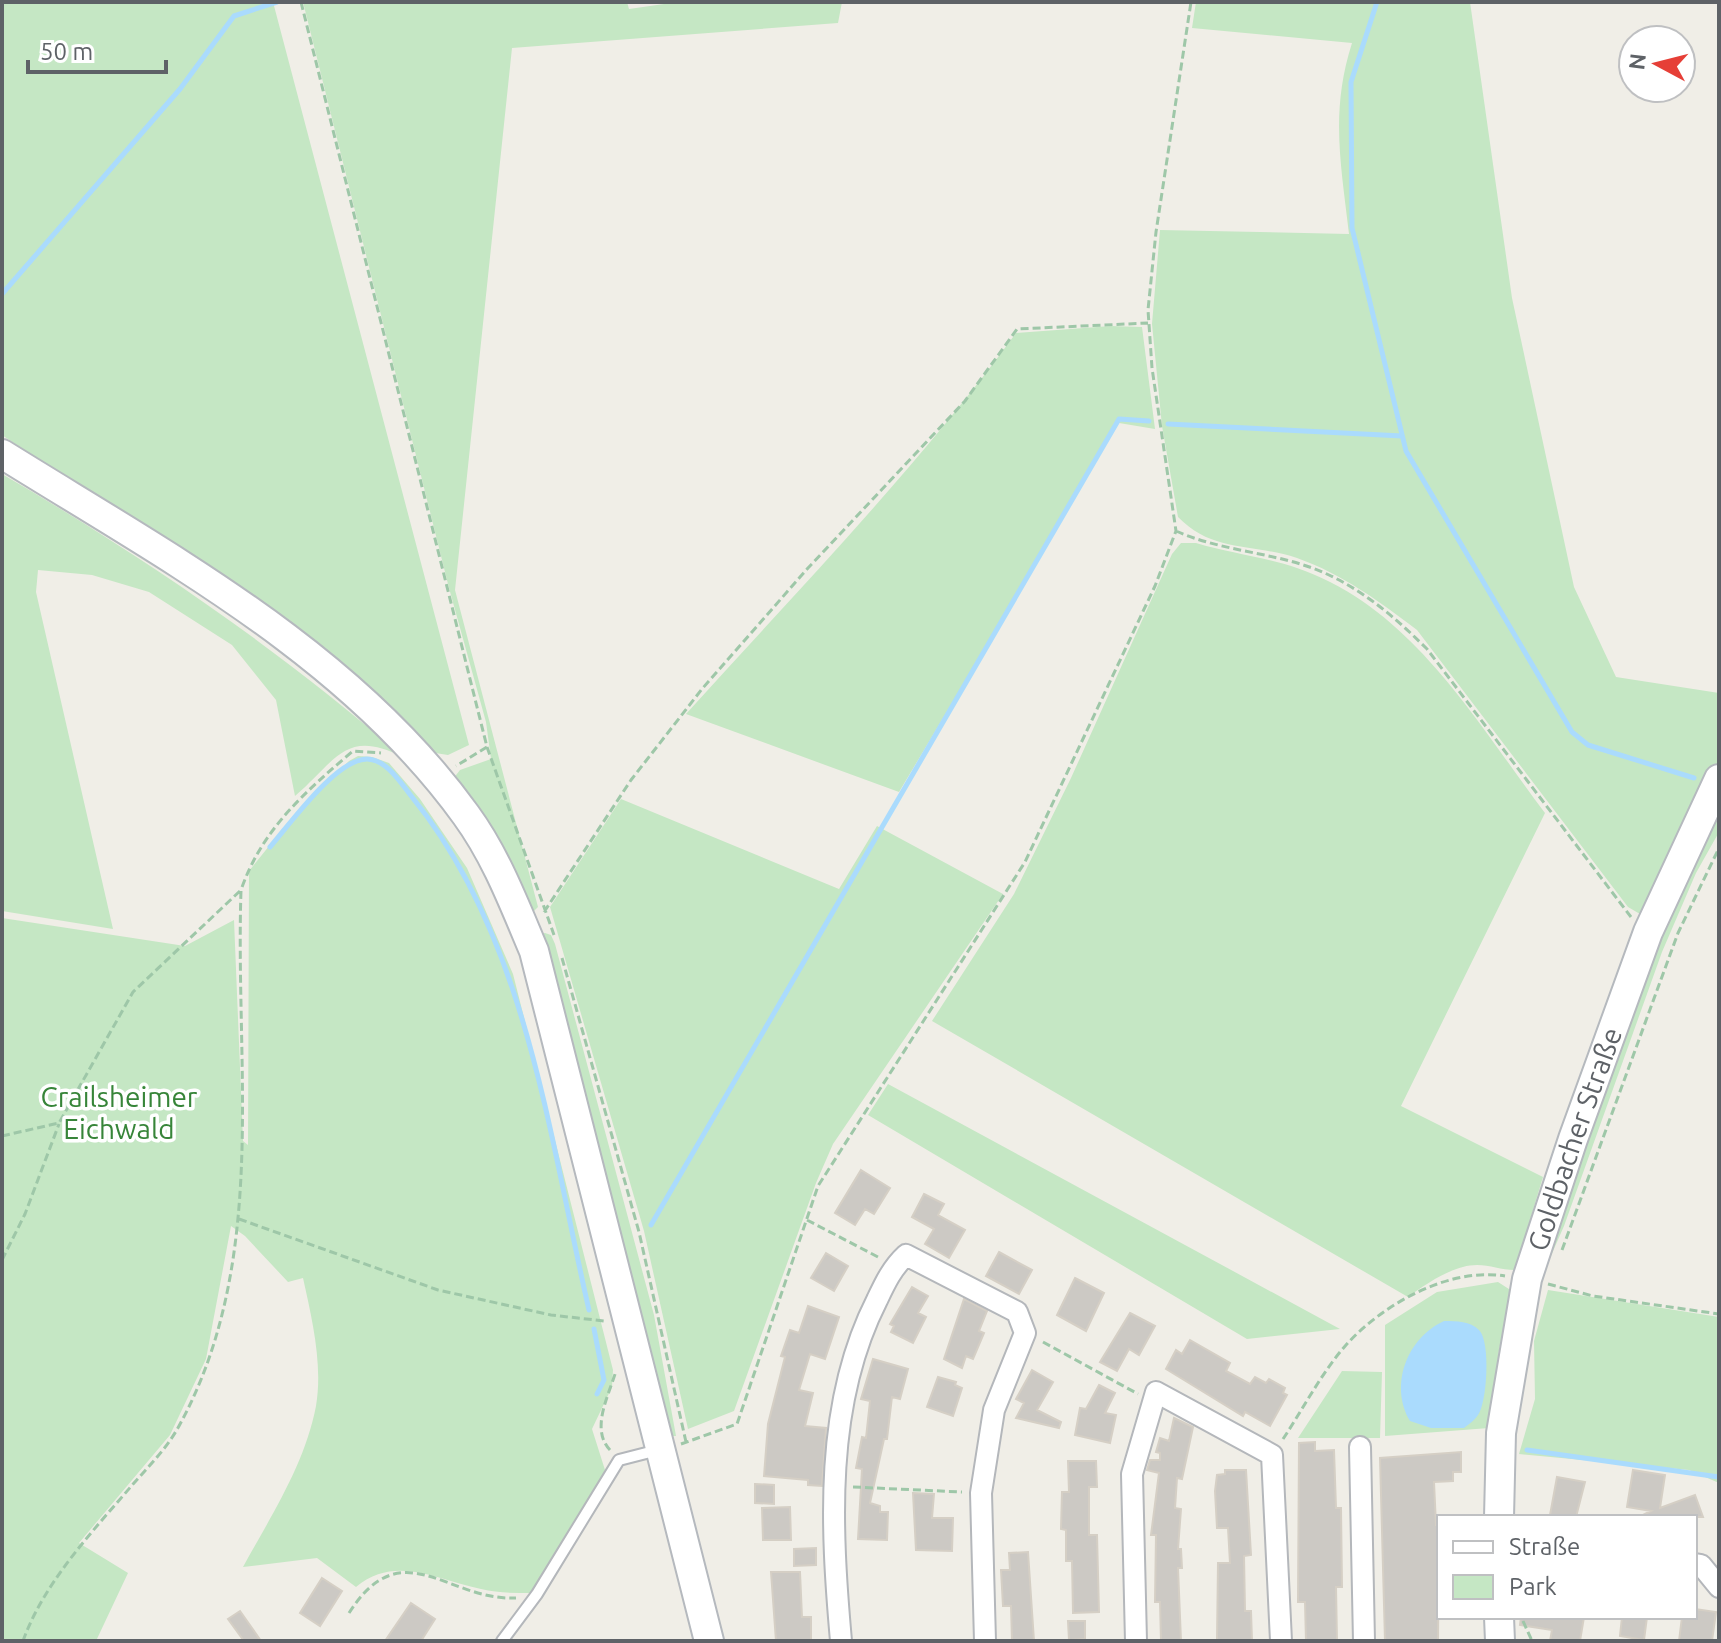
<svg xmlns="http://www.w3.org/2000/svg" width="1721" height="1643" viewBox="0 0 1721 1643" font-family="Ubuntu,sans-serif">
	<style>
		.green { fill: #c5e7c4 }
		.water { fill: #aadbfd }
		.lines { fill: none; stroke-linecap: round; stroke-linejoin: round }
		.stream { stroke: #aadbfd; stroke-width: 5 }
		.building { fill: #ccc9c4; stroke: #d5cfc5; stroke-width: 2 }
		.lane-casing { stroke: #b4b7bb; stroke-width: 14 }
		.street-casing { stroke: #b4b7bb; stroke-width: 24 }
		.secondary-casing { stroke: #b5b9be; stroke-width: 32 }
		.path { stroke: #9ec7a8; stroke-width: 3; stroke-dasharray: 8 4; stroke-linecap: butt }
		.lane { stroke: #fff; stroke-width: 10 }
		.street { stroke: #fff; stroke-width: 20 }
		.secondary { stroke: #fff; stroke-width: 28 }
		.labels { text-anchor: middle; stroke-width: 7; stroke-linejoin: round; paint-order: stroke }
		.park-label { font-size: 28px; fill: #378539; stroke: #fff }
		.street-label { font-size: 28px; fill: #5e6267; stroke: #fff }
	</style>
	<rect width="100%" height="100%" fill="#f0eee7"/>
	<!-- green -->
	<path class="green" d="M2 2H273L469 745 448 755 429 752 303 639 2 435Z
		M303 2H627L629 9 678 2H842L838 23 512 48 455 590 538 907 530 915 453 779 460 770 491 759 486 722 449 588Z
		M1196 2H1470L1512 298 1574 587 1616 677 1719 693V760L1693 806 1648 908 1640 914 1628 907 1417 630C1379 601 1342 574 1297 558 1252 543 1213 553 1178 517L1162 426 1152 324 1160 230 1349 234C1341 164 1330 112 1352 43L1192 28Z
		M1111 326 1142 327 1155 429 1119 423 899 792 686 714C799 589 916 469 1016 333Z
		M2 474C144 557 279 649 403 757 345 728 337 760 295 796L276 700 232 645 149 592 92 575 38 570 36 592 113 929 2 911Z
		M1181 543H1196C1229 553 1265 557 1297 568 1412 607 1476 722 1545 813L1401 1106 1543 1177 1515 1270C1501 1270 1490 1265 1477 1265 1453 1265 1426 1284 1408 1297L932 1021 1014 894 1071 778 1172 554Z
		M358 756 372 757 389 763 420 799 467 868 513 974 613 1370 612 1387 592 1429 605 1470 567 1540 531 1593C514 1593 497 1593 481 1589 437 1580 396 1554 356 1587L317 1558 243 1567C271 1516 305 1464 316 1406 323 1364 312 1319 303 1278L288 1282 245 1236 231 1226 206 1359 170 1435 79 1543 128 1573 96 1641H2V918L185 946 234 920 243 1141 248 1145 249 871 294 815 349 761Z
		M621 799 839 889 877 826 1003 894 833 1144 816 1183 734 1411 688 1429 644 1231 550 907Z
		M1719 809V832L1696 873 1662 952 1564 1226 1543 1274C1587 1114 1637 953 1719 809Z
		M545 933 551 935 555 944 654 1315 676 1436H670L540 934Z
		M888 1084 1340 1329 1247 1339 868 1115Z
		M1498 1282 1512 1291 1499 1350 1489 1428 1385 1436V1325L1437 1292Z
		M1548 1290 1719 1317V1483L1689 1470 1519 1454 1535 1399 1534 1341Z
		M1342 1371 1382 1372 1380 1438H1298Z"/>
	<!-- water -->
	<path class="water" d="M1444 1321C1457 1321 1470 1321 1479 1330 1491 1342 1487 1403 1478 1415 1475 1420 1469 1424 1464 1428H1431L1410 1421C1389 1385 1407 1338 1444 1321Z"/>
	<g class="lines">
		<!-- stream -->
		<path class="stream" d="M1377 2 1351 82 1352 228 1406 451 1572 732 1588 745 1694 778
			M2 294 180 89 234 16 277 2
			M1168 424 1402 436
			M270 847C290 824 336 759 367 759 386 759 401 783 412 797 527 938 549 1137 589 1310
			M651 1225 1119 419 1149 421
			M594 1329 604 1380 597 1394
			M1527 1450 1719 1477"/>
	</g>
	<!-- building -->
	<path class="building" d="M861 1170 890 1188 874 1214 865 1209 855 1225 835 1213Z
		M924 1194 944 1204 938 1215 965 1230 949 1258 925 1244 934 1229 912 1217Z
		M999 1252 1032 1270 1019 1294 986 1276Z
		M826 1253 848 1266 834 1291 811 1278Z
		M1075 1278 1104 1293 1086 1331 1057 1315Z
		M912 1287 928 1296 918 1313 926 1317 913 1343 891 1332 894 1326 890 1324Z
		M964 1299 987 1311 979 1331 984 1333 973 1359 966 1356 962 1368 944 1359Z
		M808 1306 839 1317 825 1359 810 1354 799 1390 813 1393 805 1426 826 1428 822 1486 808 1485V1480L764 1476 768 1424 785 1357 781 1356 790 1330 799 1333Z
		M1130 1313 1155 1326 1139 1355 1129 1349 1117 1371 1100 1362Z
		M1190 1340 1230 1363 1226 1371 1250 1384 1255 1377 1266 1383 1269 1379 1285 1388 1283 1393 1287 1395 1270 1426 1245 1412 1243 1416 1166 1369 1176 1350 1182 1354Z
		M873 1359 908 1369 900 1399 892 1397 887 1439H884L870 1503 880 1506V1512H888L887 1540 858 1539 862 1469 856 1468 862 1437 866 1438 870 1401 861 1399Z
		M1032 1370 1053 1382 1037 1410 1061 1422 1059 1428 1016 1418 1024 1403 1016 1399Z
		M938 1377 956 1382 955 1385 962 1388 953 1416 927 1407Z
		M1099 1385 1115 1393 1105 1413 1116 1415 1110 1443 1075 1435 1080 1408 1086 1409Z
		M1174 1418 1193 1427 1182 1479 1177 1478 1175 1508 1181 1509 1178 1549H1181L1182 1568H1178L1181 1641H1161L1160 1602H1155L1156 1535H1151L1159 1473 1147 1470 1150 1460H1160V1453L1156 1452 1160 1438 1169 1441Z
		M1315 1442V1451L1334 1450 1336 1508H1341L1342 1587H1336L1337 1641H1306L1305 1602H1298L1299 1443Z
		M1461 1452V1472H1453V1481L1434 1482 1436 1525H1439L1438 1641H1385L1380 1458Z
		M1068 1461H1096L1097 1487H1089V1535H1097L1099 1612 1073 1613 1072 1561H1066V1530L1061 1529 1062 1492H1069Z
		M1225 1470H1246L1251 1555 1244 1556 1245 1611H1251L1252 1641H1217L1218 1563H1230L1228 1528H1217L1215 1491 1217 1475 1225 1474Z
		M1633 1470 1665 1475 1660 1508 1695 1495 1703 1517H1639L1651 1511 1627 1507Z
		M1557 1477 1585 1482 1576 1517 1550 1515Z
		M755 1484 774 1485V1504L755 1503Z
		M913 1493 934 1494 932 1518H953L952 1551 916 1550Z
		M790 1507 791 1540H763L762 1508Z
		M816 1548V1565L794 1566V1549Z
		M1028 1552 1034 1641H1012L1011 1606H1003L1001 1570H1010L1009 1553Z
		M771 1572H800L802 1617H811V1641H776Z
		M322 1578 342 1591 320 1626 300 1613Z
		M411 1603 435 1619 421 1641H385Z
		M1695 1609 1716 1612 1712 1641H1679L1682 1617H1695Z
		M240 1611 261 1641H244L228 1619Z
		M1521 1617H1584L1580 1641H1550L1552 1630 1520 1625Z
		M1622 1617H1647L1644 1640 1620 1636Z
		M1068 1621H1085V1639L1069 1640Z"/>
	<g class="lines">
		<!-- lane casing -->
		<g class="lane-casing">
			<path id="lane" d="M502 1641 537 1594 619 1460 658 1450"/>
		</g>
		<!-- street casing -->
		<g class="street-casing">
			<path id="street" d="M1360 1447 1364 1641
				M1695 1564 1701 1565 1719 1587
				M841 1641C831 1528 824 1404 877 1300 885 1283 892 1268 906 1255L1017 1312 1025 1333 994 1410 981 1493 985 1641
				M1136 1641 1132 1474 1156 1392 1272 1455 1281 1641"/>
		</g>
		<!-- secondary casing -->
		<g class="secondary-casing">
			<g id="secondary">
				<path d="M2 454C167 557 350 654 466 815 496 856 514 904 534 951L709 1641"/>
				<path id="s1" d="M1499 1517 1501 1433 1527 1279 1573 1139 1648 932 1719 779"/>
				<path d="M1499 1617 1500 1641"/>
			</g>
		</g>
		<!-- path -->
		<path class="path" d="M301 2 487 747 456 766
			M1176 531C1225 553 1281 552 1329 575 1367 593 1398 620 1427 649L1631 917
			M487 747 554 935
			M544 912 631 780 702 689 808 568 965 401 1017 329 1148 323
			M562 958 639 1232 686 1442
			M2 1136 59 1123 133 992 241 890
			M239 1219 438 1290 551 1315 604 1321
			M807 1220 878 1257
			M1562 1250 1678 933 1719 848
			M2 1260 25 1214 59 1124
			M1548 1284 1593 1296 1719 1314
			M1043 1342 1138 1394
			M1283 1439C1303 1409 1322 1372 1346 1345 1383 1304 1449 1267 1505 1276
			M681 1444 737 1424 818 1186 1025 862 1155 586 1176 531 1152 368 1148 310 1156 232 1191 2
			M610 1450C590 1429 609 1395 616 1371
			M853 1487 962 1492
			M349 1613C402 1530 447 1601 516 1598
			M1523 1621 1532 1641
			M23 1641C44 1582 93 1531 134 1483 150 1465 167 1448 179 1426 269 1262 235 1070 241 890 262 829 305 792 353 751L381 753"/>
		<!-- lane -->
		<use href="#lane" class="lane"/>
		<!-- street -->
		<use href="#street" class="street"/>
		<!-- secondary -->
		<use href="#secondary" class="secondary"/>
	</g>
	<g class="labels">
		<!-- park labels -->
		<g class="park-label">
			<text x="119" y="1107">Crailsheimer<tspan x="119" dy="32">Eichwald</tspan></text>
		</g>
		<!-- street labels -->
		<g class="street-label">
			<text dy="10" stroke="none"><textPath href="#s1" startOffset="388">Goldbacher Straße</textPath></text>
		</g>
	</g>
	<!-- border -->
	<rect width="1721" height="1643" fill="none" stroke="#5e6267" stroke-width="8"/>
	<!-- legend -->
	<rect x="1437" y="1515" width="260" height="104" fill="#ffffff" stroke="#bfc0c2" stroke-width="2"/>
	<rect x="1453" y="1541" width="40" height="12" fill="#ffffff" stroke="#bfc0c2" stroke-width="2"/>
	<text x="1509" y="1555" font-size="24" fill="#5e6267">Straße</text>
	<rect x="1453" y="1575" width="40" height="24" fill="#c5e7c4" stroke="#bfc0c2" stroke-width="2"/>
	<text x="1509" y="1595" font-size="24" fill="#5e6267">Park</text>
	<!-- north arrow -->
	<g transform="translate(1657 64) rotate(277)"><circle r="38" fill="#ffffff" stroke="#bfc0c2" stroke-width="2"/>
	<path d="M0-6L14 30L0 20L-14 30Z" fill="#e63f37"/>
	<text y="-12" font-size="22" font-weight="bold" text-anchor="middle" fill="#5e6267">N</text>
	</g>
	<!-- scale -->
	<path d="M28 60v12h138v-12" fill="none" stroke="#5e6267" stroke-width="4"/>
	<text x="40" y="60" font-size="24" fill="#5e6267" stroke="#ffffff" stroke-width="6" paint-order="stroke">50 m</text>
</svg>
